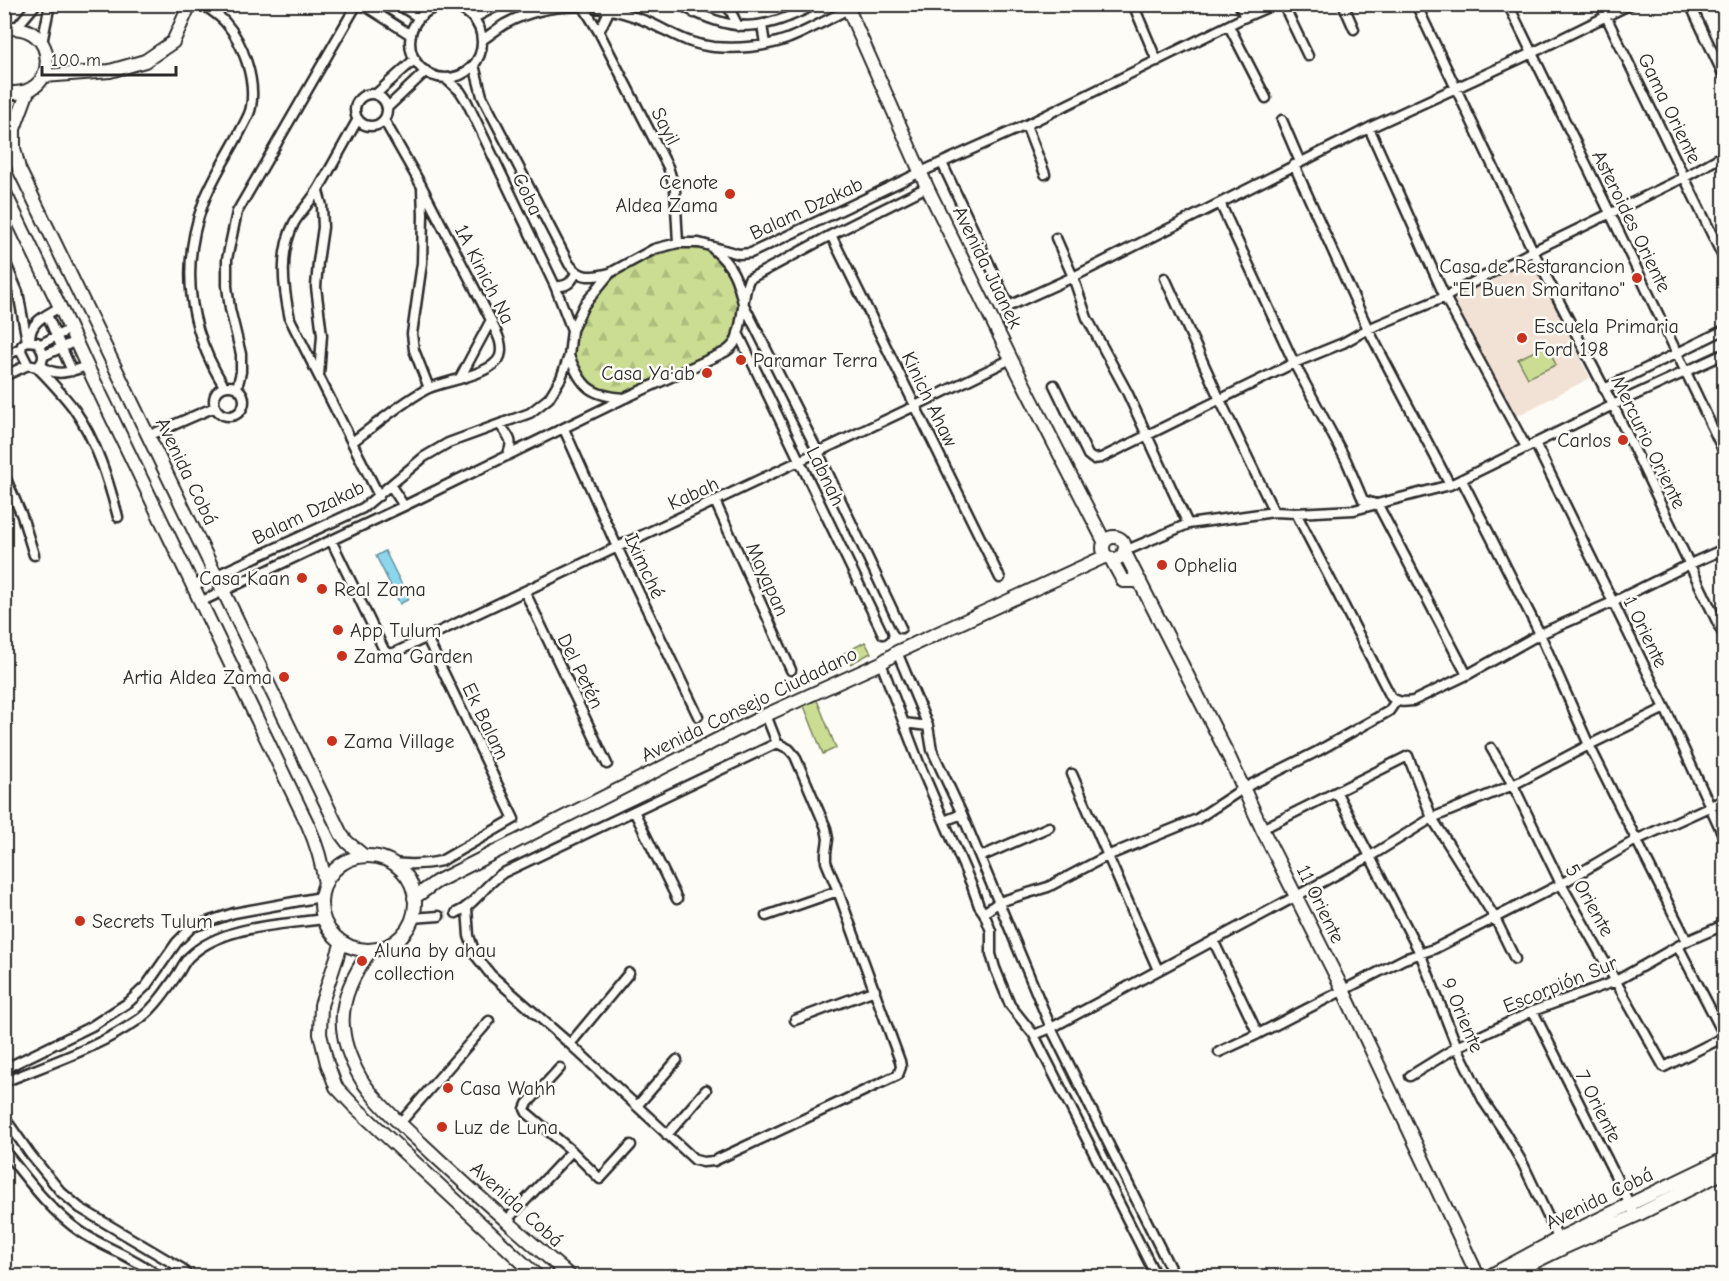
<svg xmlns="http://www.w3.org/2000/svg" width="1729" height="1281" viewBox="0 0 1729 1281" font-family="'Comic Neue',sans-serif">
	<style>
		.built { fill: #f2e2d6 }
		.green { fill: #cadd92; stroke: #7a845e; stroke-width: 1.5 }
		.forest { fill: url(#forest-firs); stroke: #7a845e; stroke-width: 1.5 }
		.water { fill: #8cd6ed; stroke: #65929f; stroke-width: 1.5 }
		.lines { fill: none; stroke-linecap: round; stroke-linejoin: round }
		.street-tunnel { stroke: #d3d2ce; stroke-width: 8; stroke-dasharray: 8 4; stroke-linecap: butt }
		.street-casing { stroke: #2b2b2b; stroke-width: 13 }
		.secondary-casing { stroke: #2b2b2b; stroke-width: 16 }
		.street { stroke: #fdfcf7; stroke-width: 8 }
		.secondary { stroke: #fdfcf7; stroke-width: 12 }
		.poi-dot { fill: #c8321e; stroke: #fdfcf7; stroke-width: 2 }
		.labels { text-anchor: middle; stroke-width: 5; stroke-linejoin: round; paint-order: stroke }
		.street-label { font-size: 20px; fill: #2b2b2b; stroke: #fdfcf7 }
		.poi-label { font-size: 20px; fill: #2b2b2b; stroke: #fdfcf7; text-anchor: start }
	</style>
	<defs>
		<pattern id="forest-firs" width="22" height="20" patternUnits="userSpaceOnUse" patternTransform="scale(1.5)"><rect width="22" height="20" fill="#cadd92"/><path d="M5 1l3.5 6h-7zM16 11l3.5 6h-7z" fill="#aebe7e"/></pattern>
	</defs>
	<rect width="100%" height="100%" fill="#fdfcf7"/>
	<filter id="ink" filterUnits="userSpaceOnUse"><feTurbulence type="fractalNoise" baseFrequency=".0167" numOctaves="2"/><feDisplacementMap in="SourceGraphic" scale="12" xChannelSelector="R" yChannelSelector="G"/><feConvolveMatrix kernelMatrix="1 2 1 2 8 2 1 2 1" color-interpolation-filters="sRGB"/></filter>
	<g filter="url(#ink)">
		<!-- built -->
		<path class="built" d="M1532 260 1590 378 1513 418 1453 298Z"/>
		<!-- green -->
		<path class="green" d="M1547 345 1556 365 1528 378 1518 359Z
			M865 642 871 653 850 664 844 653Z
			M815 695 836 748 823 754 802 701Z"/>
		<!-- forest -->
		<path class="forest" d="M680 247C687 248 697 246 704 248 720 254 740 288 740 305 740 318 735 332 730 345L624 395 587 385 572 357 575 329 588 307 601 289 629 266Z"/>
		<!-- water -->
		<path class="water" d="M385 551 409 599 400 604 376 556Z"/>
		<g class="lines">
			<!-- street-tunnel -->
			<path class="street-tunnel" d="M439 916 456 913"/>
			<!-- street casing -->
			<g class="street-casing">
				<path id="street" d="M203 4C210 10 219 15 225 22 243 42 256 80 251 107 250 114 245 122 242 128 230 152 213 177 204 201 180 265 188 328 224 386
					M362 4 411 35
					M397 4 419 18
					M679 4C733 34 762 32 816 4
					M727 4 738 26
					M1133 4 1157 61
					M1239 4 1245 17
					M1283 4 1308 56
					M1343 4 1354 29
					M1416 4 1533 251 1613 405 1724 636
					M1508 4 1610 213 1724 452
					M1600 4 1724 259
					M1690 4 1724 76
					M583 6 599 32 668 167 675 189 678 243
					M410 42a36 36 0 1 1 72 0a36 36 0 1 1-72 0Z
					M694 13 704 4
					M474 18 501 4
					M762 25 765 44
					M1229 26 1266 98
					M16 28 36 4
					M599 32 610 9
					M482 40C490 35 497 29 505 24 550 0 604 2 650 23 674 34 687 44 714 47 737 49 765 47 787 39 808 31 828 19 849 9
					M42 43 50 4
					M474 65 482 96 569 264C581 280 592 277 610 273
					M445 78 460 91 467 102 555 286 572 330
					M355 110a16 16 0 1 1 32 0a16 16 0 1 1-32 0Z
					M376 94 415 59
					M388 107 426 71
					M358 119C345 142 332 166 319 188 312 200 301 211 294 223 279 253 283 287 290 319L379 496
					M1282 120 1300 162
					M1369 128 1445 297 1526 447
					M942 163 1009 306 1073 277 1369 128 1532 53 1631 4
					M1294 165 1368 329 1450 485
					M1045 174 1026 125 1245 17 1275 4
					M422 189 423 215 422 263 412 334 414 350 429 388
					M318 191 322 206 323 227 318 262 316 287 322 335 319 376
					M1220 203 1294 363 1346 460 1363 500 1378 505 1467 675
					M831 235 1000 578
					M1056 238 1073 277 1087 318 1127 392 1188 524
					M713 249C733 266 737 278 743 303L818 452 901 628
					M4 259 18 292 27 341
					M1165 278 1220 400 1274 512
					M555 286C567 287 571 283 576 273
					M47 315 72 371
					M738 333 883 634
					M30 339C30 321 47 315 60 307
					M27 341 37 342C43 350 47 360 37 367L28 365 21 351 22 345Z
					M39 345 70 329
					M43 356 76 341
					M569 356C582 387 590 396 625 398
					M4 357 21 348
					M40 365C57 378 68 372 87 366
					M37 367C50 381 63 394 74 409 97 442 108 479 118 517
					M4 376 28 365
					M460 378 491 320
					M1054 385 1088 455 1093 459 1101 458 1294 363 1343 343 1368 329 1445 297 1533 251 1685 177 1724 155
					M214 401a15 15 0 1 1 30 0a15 15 0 1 1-30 0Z
					M237 388 241 372V354L230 309 227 286V259L237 212 357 4
					M1604 389 1724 330
					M500 425C510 438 514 441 507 456
					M564 429 617 547 698 716
					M148 436 215 407
					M352 442C376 425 404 400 429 388 446 381 494 374 500 356 504 343 495 331 491 320L421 185 384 120
					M1535 443 1665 708 1724 837
					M4 474 22 516 34 555
					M1462 480 1540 634 1589 745 1687 941
					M391 486 404 506
					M715 501 791 670
					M1296 513 1391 697C1398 703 1404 702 1413 701L1467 675 1540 634 1613 602 1690 564 1724 549
					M331 540 384 650 389 654 396 652 915 406 1011 359
					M1125 549 1132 548 1188 524 1274 512 1296 513 1354 510 1450 485 1613 405 1724 354
					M193 586 363 508 424 457 448 443 530 413 549 398 561 378 569 356 572 330 584 305 610 273 654 249 678 243H699L739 254 751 253 921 172 1026 125
					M525 592 607 764
					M200 602 404 506 625 398 723 353C727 351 731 348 734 344 744 326 741 299 749 279L831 235 927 187
					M897 652 928 726 932 750 962 814 1051 1028 1174 1276
					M881 663 919 763 972 886 979 906 984 913 991 931V954L995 968 1010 1005 1034 1035 1051 1028 1369 857 1432 818 1513 785 1589 745 1665 708
					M904 723 928 726
					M1491 748 1513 785 1561 884 1664 1067 1724 1037
					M1072 774 1158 970
					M1337 793 1420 953 1457 1047 1484 1102 1505 1133 1523 1164 1560 1242
					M634 811 677 899
					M944 821 962 814
					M1262 829 1408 756 1432 818 1495 918 1515 959
					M980 857 1049 827
					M392 863C410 865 424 865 441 861L514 819 427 638
					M467 908 469 936 476 956 491 975 570 1044 695 1160 703 1162 714 1161 898 1075 901 1067 900 1061 838 891 826 862V853L828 839 826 828 795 756 789 749 777 743 766 715
					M456 913C476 904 484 885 503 873L777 743
					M984 913 999 902 1048 887 1107 856 1197 819 1244 788 1318 751 1389 711 1396 701
					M766 916 838 891
					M412 918 439 916
					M1213 940 1258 1034
					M1678 946 1724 1035
					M1533 1011 1632 1209
					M795 1020 875 990
					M1034 1035 1156 1276
					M570 1044 629 973
					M1219 1052 1258 1034 1404 959 1434 949 1561 884 1636 840 1724 800
					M560 1068 527 1104 525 1109 527 1113 572 1151 600 1179 631 1145
					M4 1069 92 1026 129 1002 146 986 177 942 192 927 234 913 321 897
					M1410 1076 1457 1047 1533 1011 1616 981 1687 941 1724 925
					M4 1082C51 1063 100 1047 141 1018 156 1006 168 988 179 972 182 967 185 961 189 957 222 925 281 925 324 919
					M637 1106 677 1060
					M4 1117 30 1154 61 1192 80 1208 181 1268 188 1276
					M400 1123 489 1021
					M667 1135 706 1090
					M4 1150C27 1179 50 1211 81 1232 106 1249 135 1257 158 1276
					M506 1221 572 1151"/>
			</g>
			<!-- secondary casing -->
			<g class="secondary-casing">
				<path id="secondary" d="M846 4 927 187 1011 359 1104 541
					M4 29C61 19 61 103 4 92
					M44 76 110 71 145 61 173 42 190 4
					M28 91 14 129V148L19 169 341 834 347 842 364 856
					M4 191 60 307 87 366 308 825C317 845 322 862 325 884
					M1103 548a11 11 0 1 1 22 0a11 11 0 1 1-22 0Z
					M1124 551 1230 759 1262 829 1343 990 1478 1276
					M1111 559 1123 581H1140
					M321 903a47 47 0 1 1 94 0a47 47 0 1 1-94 0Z
					M414 898 436 882 766 715 881 663 897 652 1106 556
					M342 942 321 1005 320 1034 327 1063 336 1087 355 1107 537 1276
					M371 950C353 974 338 1004 344 1035 346 1050 358 1077 368 1089 387 1114 413 1135 436 1157 480 1198 524 1237 570 1276
					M1492 1276 1493 1274 1558 1239 1724 1159
					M1506 1276 1563 1248 1635 1216 1724 1172"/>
			</g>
			<!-- street -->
			<use href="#street" class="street"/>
			<!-- secondary -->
			<use href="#secondary" class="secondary"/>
		</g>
	</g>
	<!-- markers -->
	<g class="poi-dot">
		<circle cx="730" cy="194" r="6"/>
		<circle cx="1637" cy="278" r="6"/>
		<circle cx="1522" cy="338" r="6"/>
		<circle cx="741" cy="360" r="6"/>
		<circle cx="707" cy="373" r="6"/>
		<circle cx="1623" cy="440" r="6"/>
		<circle cx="1162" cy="565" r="6"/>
		<circle cx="302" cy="578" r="6"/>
		<circle cx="322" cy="589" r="6"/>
		<circle cx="338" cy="630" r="6"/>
		<circle cx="342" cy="656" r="6"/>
		<circle cx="284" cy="677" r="6"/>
		<circle cx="332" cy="741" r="6"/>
		<circle cx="80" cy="921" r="6"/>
		<circle cx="362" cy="961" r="6"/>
		<circle cx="448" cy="1088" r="6"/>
		<circle cx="442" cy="1127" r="6"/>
	</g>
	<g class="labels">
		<!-- street labels -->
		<g class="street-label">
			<text transform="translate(1670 108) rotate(64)" y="7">Gama Oriente</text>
			<text transform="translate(666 126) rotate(63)" y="7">Sayil</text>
			<text transform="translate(528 194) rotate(64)" y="7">Coba</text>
			<text transform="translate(806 208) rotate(-25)" y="7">Balam Dzakab</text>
			<text transform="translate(1632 221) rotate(64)" y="7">Asteroides Oriente</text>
			<text transform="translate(988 267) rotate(64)" y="7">Avenida Juanek</text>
			<text transform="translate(485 274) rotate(63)" y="7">1A Kinich Na</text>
			<text transform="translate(930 399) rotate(64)" y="7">Kinich Ahaw</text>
			<text transform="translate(1649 442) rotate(64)" y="7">Mercurio Oriente</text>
			<text transform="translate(187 471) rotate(64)" y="7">Avenida Cobá</text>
			<text transform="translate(826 476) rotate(64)" y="7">Labnah</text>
			<text transform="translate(693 493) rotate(-25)" y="7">Kabah</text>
			<text transform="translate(308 512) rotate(-26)" y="7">Balam Dzakab</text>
			<text transform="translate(645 566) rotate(65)" y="7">Iximché</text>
			<text transform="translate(768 579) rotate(66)" y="7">Mayapan</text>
			<text transform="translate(1646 632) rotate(64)" y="7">1 Oriente</text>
			<text transform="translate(581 671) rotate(64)" y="7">Del Petén</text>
			<text transform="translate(749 704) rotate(-26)" y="7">Avenida Consejo Ciudadano</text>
			<text transform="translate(486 721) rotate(64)" y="7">Ek Balam</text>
			<text transform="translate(1590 900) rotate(61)" y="7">5 Oriente</text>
			<text transform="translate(1321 904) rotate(64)" y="7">11 Oriente</text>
			<text transform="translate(1560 984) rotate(-22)" y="7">Escorpión Sur</text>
			<text transform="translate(1463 1015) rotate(67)" y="7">9 Oriente</text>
			<text transform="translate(1599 1106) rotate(63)" y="7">7 Oriente</text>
			<text transform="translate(1599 1198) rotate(-26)" y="7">Avenida Cobá</text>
			<text transform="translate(517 1204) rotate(42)" y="7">Avenida Cobá</text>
		</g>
		<!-- poi labels -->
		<g class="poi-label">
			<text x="718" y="189" text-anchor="end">Cenote<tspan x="718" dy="23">Aldea Zama</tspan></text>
			<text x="1625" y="273" text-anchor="end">Casa de Restarancion<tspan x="1625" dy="23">"El Buen Smaritano"</tspan></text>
			<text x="1534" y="333">Escuela Primaria<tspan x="1534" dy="23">Ford 198</tspan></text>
			<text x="753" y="367">Paramar Terra</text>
			<text x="695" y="380" text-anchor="end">Casa Ya'ab</text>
			<text x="1611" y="447" text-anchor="end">Carlos</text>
			<text x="1174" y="572">Ophelia</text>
			<text x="290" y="585" text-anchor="end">Casa Kaan</text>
			<text x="334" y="596">Real Zama</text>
			<text x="350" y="637">App Tulum</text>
			<text x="354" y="663">Zama Garden</text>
			<text x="272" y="684" text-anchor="end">Artia Aldea Zama</text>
			<text x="344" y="748">Zama Village</text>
			<text x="92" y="928">Secrets Tulum</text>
			<text x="374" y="957">Aluna by ahau<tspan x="374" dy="23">collection</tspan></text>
			<text x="460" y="1095">Casa Wahh</text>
			<text x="454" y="1134">Luz de Luna</text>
		</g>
	</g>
	<!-- margin -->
	<rect width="1729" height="1281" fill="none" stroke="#fdfcf7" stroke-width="24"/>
	<rect x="12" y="12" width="1705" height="1257" fill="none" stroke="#2b2b2b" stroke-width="2" filter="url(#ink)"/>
	<!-- scale -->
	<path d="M42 66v9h134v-9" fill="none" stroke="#2b2b2b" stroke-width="3"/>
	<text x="51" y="66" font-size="18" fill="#2b2b2b" stroke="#fdfcf7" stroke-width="4.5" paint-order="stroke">100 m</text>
</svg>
